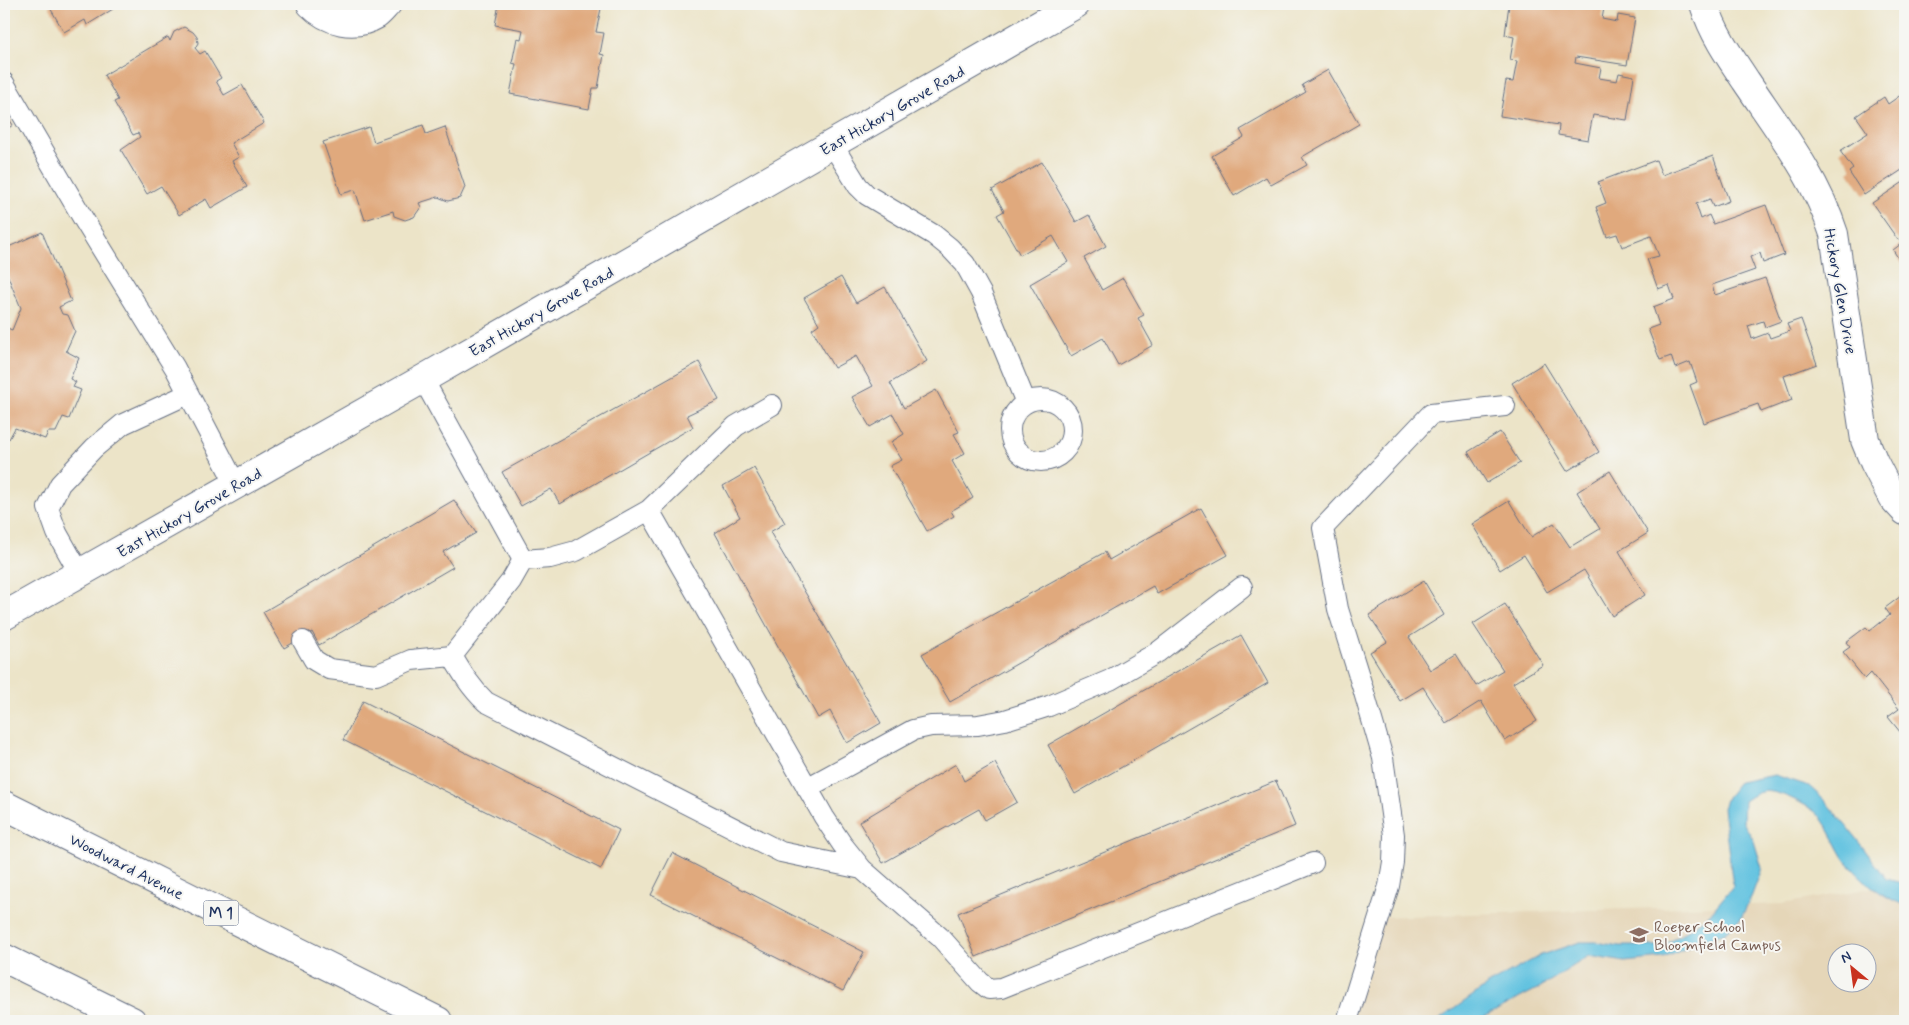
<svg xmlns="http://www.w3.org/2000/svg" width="1909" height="1025" viewBox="0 0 1909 1025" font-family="Mynerve,sans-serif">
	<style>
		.built { fill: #e5d6b8; fill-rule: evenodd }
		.water { fill: #62c2e0; stroke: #3e789f }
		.building { fill: #e0a97d }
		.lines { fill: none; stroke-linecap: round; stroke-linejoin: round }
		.service-casing { stroke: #646e83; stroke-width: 22 }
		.minor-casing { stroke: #646e83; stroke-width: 30 }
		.tertiary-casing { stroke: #646e83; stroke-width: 30 }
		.primary-casing { stroke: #646e83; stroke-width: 30 }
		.service { stroke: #fff; stroke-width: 20 }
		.minor { stroke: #fff; stroke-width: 28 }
		.tertiary { stroke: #fff; stroke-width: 28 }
		.primary { stroke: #fff; stroke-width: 28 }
		.labels { text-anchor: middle; stroke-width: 4; stroke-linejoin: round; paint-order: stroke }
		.shield { fill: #f6f6f2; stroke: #5d6b8a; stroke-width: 1 }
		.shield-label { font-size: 15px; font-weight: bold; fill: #1b2f5e }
		.street-label { font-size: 16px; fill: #1b2f5e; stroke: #f6f6f2 }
		.education-label { font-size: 16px; fill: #785e54; stroke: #f6f6f2; text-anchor: start }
	</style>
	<rect width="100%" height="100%" fill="#f6f6f2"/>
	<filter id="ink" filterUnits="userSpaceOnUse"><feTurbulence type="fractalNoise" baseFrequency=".02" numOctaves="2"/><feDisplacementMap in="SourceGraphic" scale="10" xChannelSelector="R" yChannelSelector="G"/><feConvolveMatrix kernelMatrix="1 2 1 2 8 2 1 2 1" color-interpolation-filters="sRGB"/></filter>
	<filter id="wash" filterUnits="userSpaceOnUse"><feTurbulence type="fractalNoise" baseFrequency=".0096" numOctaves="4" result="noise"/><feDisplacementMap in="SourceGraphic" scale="20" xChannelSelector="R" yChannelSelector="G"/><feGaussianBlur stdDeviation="1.12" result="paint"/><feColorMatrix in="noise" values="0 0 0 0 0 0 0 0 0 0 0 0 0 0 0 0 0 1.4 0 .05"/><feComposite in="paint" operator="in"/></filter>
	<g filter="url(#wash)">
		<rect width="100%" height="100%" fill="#ece4c8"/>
		<!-- built -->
		<path class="built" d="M1905 882V1021H1349L1377 917 1783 904ZM1836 952H1866V982H1836Z"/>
		<!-- water -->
		<path class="water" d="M1775 775 1809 786 1825 801 1848 828 1887 879 1905 884V905C1884 899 1855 875 1843 856 1835 843 1826 820 1814 811 1803 803 1774 788 1761 792 1755 793 1749 798 1744 801L1743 822 1754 841 1762 868 1752 895 1741 918 1725 932 1663 958 1625 962 1589 956 1539 988 1476 1021H1437L1489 984 1541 955 1580 942H1596L1619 946H1662L1684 933 1710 914 1733 886 1723 808 1727 797 1739 782Z"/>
		<g id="blocks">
			<!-- building -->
			<path class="building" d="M52 4H121L87 25 85 20 64 32 49 6Z
				M499 4H602L596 32 604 33 600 54 604 55 598 88H593L589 109 510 94 516 64 512 63 517 38 521 39 523 30 495 25Z
				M1509 4H1576L1604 8 1602 19 1617 22 1618 15 1635 18 1627 65 1576 57 1575 63 1601 68 1599 78 1617 81 1619 73 1634 76 1627 120 1593 115 1588 140 1558 135 1559 125 1500 116 1506 81 1513 82 1517 61 1510 60 1514 37 1505 35Z
				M184 27 193 32 197 37 198 43 195 48 200 54 205 51 221 78 216 81 224 95 242 85 264 123 231 143 239 157 232 161 247 187 211 208 206 199 179 215 161 186 147 194 121 150 140 137 138 133 133 135 114 102 118 100 104 75 168 37 170 41 174 32Z
				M1328 70 1359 124 1302 157 1307 165 1271 185 1266 177 1234 196 1212 156 1244 137 1240 130 1306 92 1302 85Z
				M1905 92V168L1864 195 1849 172 1853 169 1840 151 1868 133 1856 116 1884 97 1888 104Z
				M4 111 13 125 4 131Z
				M423 125 426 134 445 127 465 187 460 198 448 201 438 197 419 203 421 207 414 217 405 220 394 216 393 211 365 220 355 190 341 194 323 142 369 127 374 142Z
				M1713 156 1729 201 1713 207 1710 199 1696 204 1701 219 1709 215 1713 224 1766 205 1784 255 1763 263 1760 253 1750 257 1755 270 1712 285 1715 295 1765 278 1781 321 1765 327 1763 321 1748 326 1752 339 1768 333 1770 338 1790 331 1787 324 1801 319 1817 364 1784 376 1792 400 1761 412 1758 404 1704 423 1690 385 1697 382 1690 362 1675 368 1671 356 1660 360 1648 329 1659 325 1653 307 1674 299 1669 285 1658 289 1647 259 1659 256 1651 236 1622 247 1617 234 1607 237 1596 207 1606 203 1598 182 1656 160 1662 175Z
				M1042 162 1076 222 1089 215 1106 246 1084 258 1102 290 1123 278 1144 315 1138 318 1153 345 1118 365 1103 338 1071 356 1030 284 1068 262 1053 236 1020 255 997 215 1004 211 992 190Z
				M1905 181V235L1898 240 1872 203Z
				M42 232 71 301 59 307 62 314 68 315 75 331 66 351 79 358 70 379 76 382 73 387 81 390 69 419 63 417 56 432H48L45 439 15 428 9 439 4 436V329L5 327 12 330 21 308 4 267V249Z
				M1905 241V269L1893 250Z
				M841 277 856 303 885 287 927 361 890 383 904 408 936 390 959 432 954 434 965 453 952 461 973 498 951 511 954 516 927 531 890 466 902 460 891 442 904 434 893 414 870 427 852 397 873 386 856 356 834 368 812 329 819 324 804 298Z
				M699 362 719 400 687 415 693 427 560 504 551 489 521 506 502 472Z
				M1544 363 1599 452 1567 471 1512 383Z
				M1500 432 1520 463 1487 483 1468 452Z
				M754 468 785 523 770 532 881 723 847 743 830 711 818 718 715 533 740 517 723 486Z
				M1610 471 1648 533 1619 551 1645 595 1612 616 1584 570 1547 592 1524 555 1500 570 1472 524 1509 501 1531 537 1554 523 1570 547 1600 529 1577 492Z
				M454 500 476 533 443 552 453 567 319 645 312 632 284 648 263 612Z
				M1201 508 1228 555 1157 594 1153 586 950 702 922 654 1105 552 1109 560Z
				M1424 581 1444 615 1409 637 1430 670 1456 654 1476 686 1503 670 1473 624 1505 604 1543 665 1513 683 1537 721 1505 741 1481 701 1446 723 1423 687 1400 701 1370 652 1387 642 1369 615Z
				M1905 593V738L1888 717 1899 709 1871 673 1865 679 1843 652 1850 647 1846 642 1866 627 1870 631 1890 615 1885 608Z
				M1241 635 1268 683 1075 794 1048 745Z
				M363 701 619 830 601 869 343 740Z
				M995 763 1017 802 985 820 979 809 883 863 859 822 956 764 964 781Z
				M1276 781 1295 826 976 957 958 913Z
				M672 853 864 952 843 991 651 895Z"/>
		</g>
	</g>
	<g filter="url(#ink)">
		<use href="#blocks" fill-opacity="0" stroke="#646e83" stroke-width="1"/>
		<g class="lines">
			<!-- service casing -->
			<g class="service-casing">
				<path id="service" d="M4 83 84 220 175 368 236 485
					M832 144 858 186 867 195 934 235 950 248 965 264 981 293 1026 403
					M423 379 523 560 550 558 576 551 649 510 824 817 842 844 862 869 941 938 980 982 989 989 1001 988 1313 863
					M1010 430a31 31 0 1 1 62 0a31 31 0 1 1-62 0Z
					M649 510 736 426 772 405
					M523 560 511 581 452 656C462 673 471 688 486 702L781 852 862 869
					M80 574 57 533 48 508 60 484 94 448 123 424 188 394
					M303 641 314 660 329 669 376 675 411 660 452 656
					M807 788 913 730 931 726 978 725 1005 720 1049 706 1110 680 1158 652 1242 587
					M1347 1021 1389 886 1393 862 1394 835 1383 758 1363 689 1338 609 1323 528 1431 414 1505 406"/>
			</g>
			<!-- minor casing -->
			<g class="minor-casing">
				<path id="minor" d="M311 4C328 21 354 28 376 15 380 12 384 7 387 4
					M1704 4C1713 33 1729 56 1746 81 1779 130 1816 177 1834 234L1865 440 1874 462 1892 497 1905 511"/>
			</g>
			<!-- tertiary casing -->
			<g class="tertiary-casing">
				<path id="tertiary" d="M4 616 423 379 1076 4"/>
			</g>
			<!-- primary casing -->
			<g class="primary-casing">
				<path id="primary" d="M4 805 438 1021
					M4 958 132 1021"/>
			</g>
			<!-- service -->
			<use href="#service" class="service"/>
			<!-- minor -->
			<use href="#minor" class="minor"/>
			<!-- tertiary -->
			<use href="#tertiary" class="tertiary"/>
			<!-- primary -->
			<use href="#primary" class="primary"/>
		</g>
	</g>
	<!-- icons -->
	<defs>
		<g id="school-bare" transform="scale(1.5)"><path d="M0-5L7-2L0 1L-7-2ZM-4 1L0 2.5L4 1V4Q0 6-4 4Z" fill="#8d6e63" stroke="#f6f6f2" stroke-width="2.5" paint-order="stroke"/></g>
	</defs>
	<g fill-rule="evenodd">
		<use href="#school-bare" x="1639" y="935"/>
	</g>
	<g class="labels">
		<!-- shield labels -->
		<rect class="shield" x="203.5" y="900.5" width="35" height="25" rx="4"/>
		<g class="shield-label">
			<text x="221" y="918">M 1</text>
		</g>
		<!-- street labels -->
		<g class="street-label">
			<text transform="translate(892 110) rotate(-30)" y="6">East Hickory Grove Road</text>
			<text transform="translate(1841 291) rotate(80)" y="6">Hickory Glen Drive</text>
			<text transform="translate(541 311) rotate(-30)" y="6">East Hickory Grove Road</text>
			<text transform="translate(189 512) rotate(-30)" y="6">East Hickory Grove Road</text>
			<text transform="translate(127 866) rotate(27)" y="6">Woodward Avenue</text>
		</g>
		<!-- education labels -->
		<g class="education-label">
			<text x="1654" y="932">Roeper School<tspan x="1654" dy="18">Bloomfield Campus</tspan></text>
		</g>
	</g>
	<!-- margin -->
	<rect width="1909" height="1025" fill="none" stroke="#f6f6f2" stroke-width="20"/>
	<!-- north arrow -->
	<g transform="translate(1852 968) rotate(331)"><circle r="24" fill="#f6f6f2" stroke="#9ea6b7"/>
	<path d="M0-4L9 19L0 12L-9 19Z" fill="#c8321e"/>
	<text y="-8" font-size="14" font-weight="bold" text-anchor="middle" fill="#1b2f5e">N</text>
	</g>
</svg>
